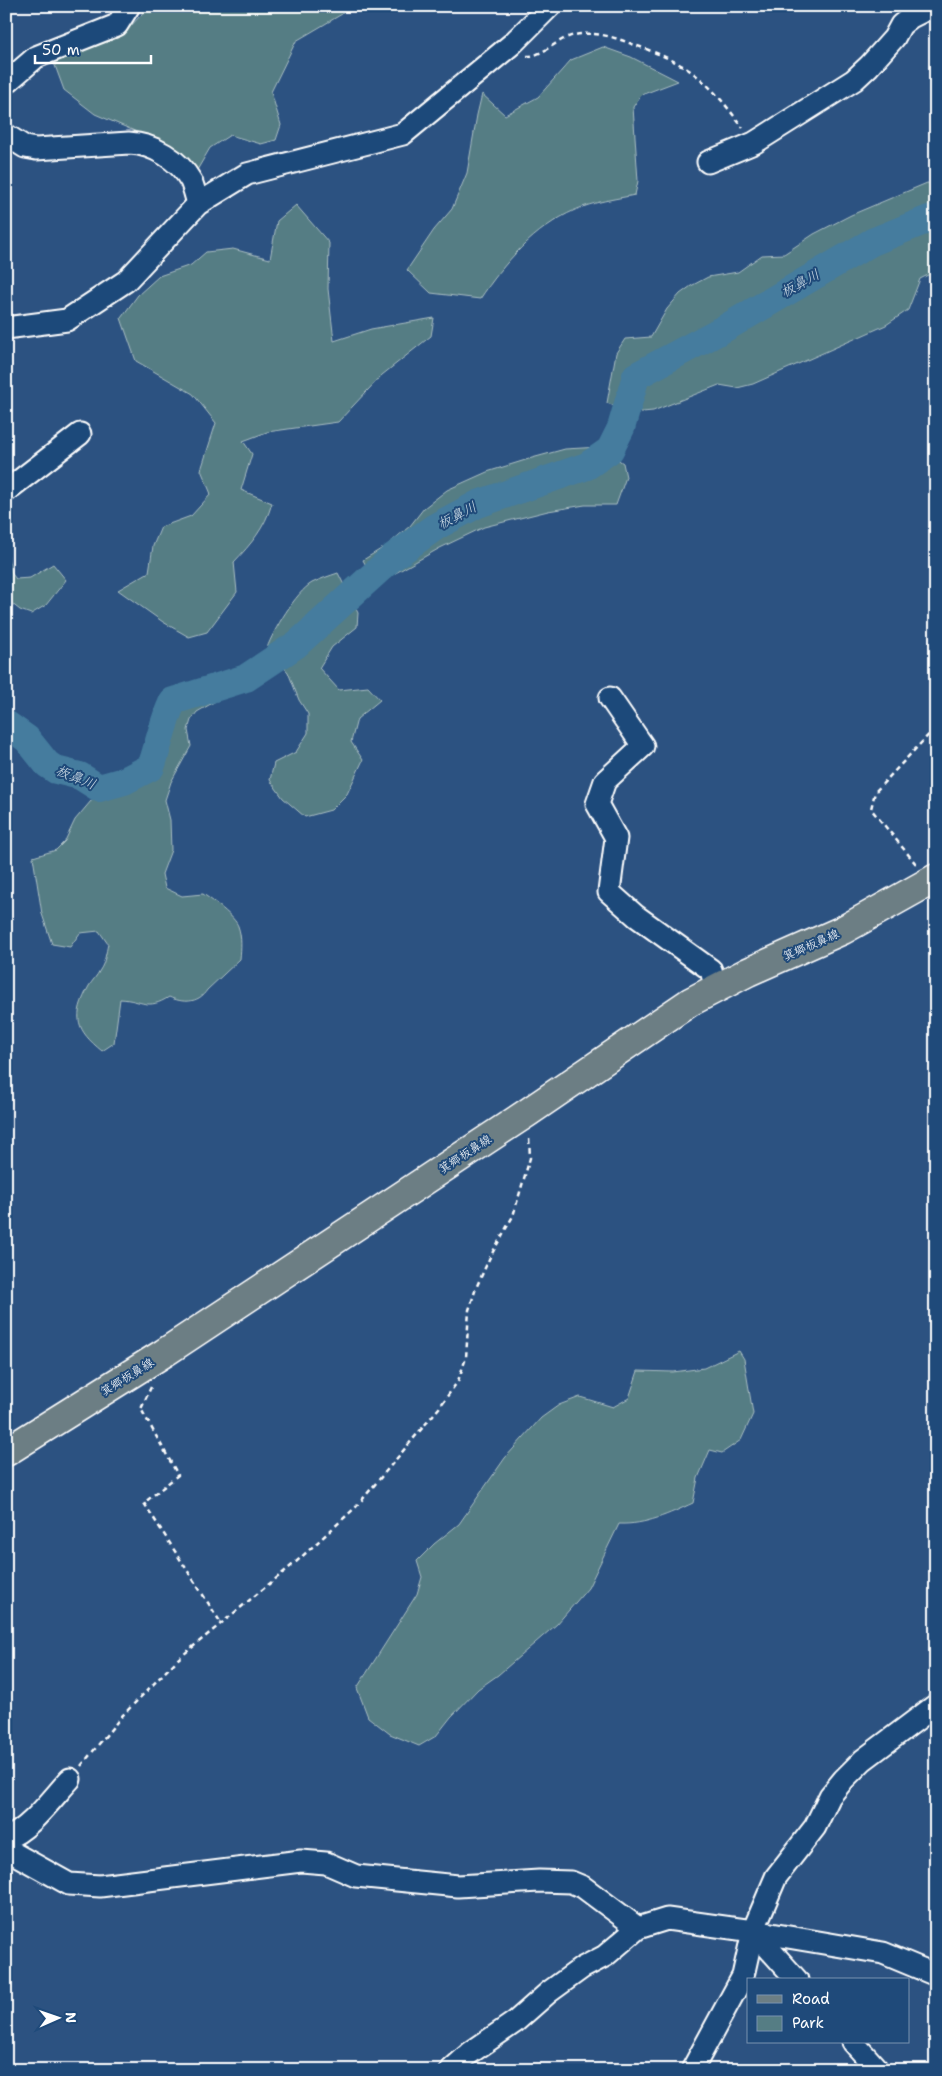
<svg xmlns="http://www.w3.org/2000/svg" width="942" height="2076" viewBox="0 0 942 2076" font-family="'Shantell Sans','Klee One',sans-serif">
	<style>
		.green { fill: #557d84; stroke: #aabec2 }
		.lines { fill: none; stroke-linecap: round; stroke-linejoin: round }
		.river { stroke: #447c9e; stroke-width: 28 }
		.minor-casing { stroke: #fff; stroke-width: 25 }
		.major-casing { stroke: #fff; stroke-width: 31 }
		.path { stroke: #fff; stroke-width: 2.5; stroke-dasharray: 5 4; stroke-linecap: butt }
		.minor { stroke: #1f4a7a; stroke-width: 21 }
		.major { stroke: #6c7e84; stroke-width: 28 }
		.labels { text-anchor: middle; stroke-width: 4; stroke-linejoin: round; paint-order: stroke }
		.street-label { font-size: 12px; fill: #fff; stroke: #1f4a7a }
		.water-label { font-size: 14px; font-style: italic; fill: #d0dee7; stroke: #1f4a7a }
	</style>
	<rect width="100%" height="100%" fill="#2c5281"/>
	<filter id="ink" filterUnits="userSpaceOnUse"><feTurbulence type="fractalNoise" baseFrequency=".02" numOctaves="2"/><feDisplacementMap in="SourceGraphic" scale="10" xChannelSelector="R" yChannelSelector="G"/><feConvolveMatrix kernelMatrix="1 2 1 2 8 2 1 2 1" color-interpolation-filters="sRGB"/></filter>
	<g filter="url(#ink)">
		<!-- green -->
		<path class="green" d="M143 6H344L342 14 296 41 271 92 281 125 276 140 261 144 230 135 210 148 193 177 165 144 95 114 64 90 53 60 127 30 142 14Z
			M603 47 631 57 678 81 641 95 633 107 638 181 635 195C615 199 593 202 575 210 534 228 504 263 480 299L431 293 407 270 434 230 452 209 467 173 477 115 482 94 505 115 538 97 571 60Z
			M927 183 936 184V271L920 279 908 310 886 325 753 384 737 388 719 385 653 411 632 413 607 403 616 353 625 339 651 337 667 309 680 294 691 286 708 277 738 272 762 255 784 254 814 234 851 215Z
			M296 205 329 243 328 289 334 341 371 329 434 318 431 336 382 375 338 422 267 432 243 441 252 454 241 490 272 503C265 528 251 544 234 562L237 592 207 632 189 637 163 622 118 590 149 572 153 546 161 527 191 516 211 494 201 470 216 423 193 394 136 361 121 318 138 295 159 276 191 265 206 252 233 249 270 259 277 221Z
			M600 447 623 463 626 477 616 505H585L548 511 484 527 440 548 376 584 363 560 386 546 410 526 424 508 447 490 487 472 532 458 565 449Z
			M6 549 12 574 16 579 30 578 53 564 66 580 46 605 31 614 20 610 6 599Z
			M338 573 358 613 357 627 332 647 319 668 339 690 368 687 380 700 357 719 351 742 363 760 347 794 331 810 305 817 283 798 270 780 274 763 296 752 308 733V714L299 700 288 672 267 648C273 631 296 592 312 583 320 579 329 576 338 573Z
			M255 667 260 678 251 685 226 695 197 712 191 720 188 730 191 746 171 782 165 800 170 820 171 850 162 874 165 888 182 896 203 894C212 900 235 917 238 926 242 937 241 948 240 959L207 990C198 1004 182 1003 169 997 147 1011 143 1000 120 999L114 1043 102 1051C76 1030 72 1017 89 986 92 981 97 976 100 970 105 963 106 952 108 944L99 931 80 933 70 947 52 944 42 914 33 857 56 850 65 841 75 820 91 801 139 786 155 778 170 739 178 712 193 696 230 676Z
			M739 1351 744 1359 753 1414 741 1440 722 1453 710 1450 698 1478 693 1503C669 1514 646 1525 619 1524L588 1588 557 1624 498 1675 478 1689 451 1717 436 1736 419 1746 390 1734 368 1717 357 1688 417 1594 422 1577 417 1561 434 1544 459 1524 505 1458 541 1418 559 1405 580 1397 613 1407 629 1398 638 1371 673 1372 704 1368Z"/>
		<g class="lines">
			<!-- river -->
			<path class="river" d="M6 724 27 739 47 764 56 770 80 776 99 788 124 781 151 767C159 745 163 721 173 701L246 678 297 644 393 557 435 527 478 504 587 466 610 450 621 428 636 376 727 327 872 242 929 219H936"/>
			<!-- minor casing -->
			<g class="minor-casing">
				<path id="minor" d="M6 83 36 57 117 25 129 6
					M6 135 25 147 36 149 129 143C154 144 179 160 191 181 194 188 196 197 198 204
					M708 162 754 143 854 80 869 66 894 38 901 25 911 17 923 11 936 9
					M6 328 67 320 126 281 198 204 247 174 403 134 512 44 550 6
					M6 491 80 434
					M610 698 643 746 605 781 597 804 616 838 609 892 636 916 711 970 716 989
					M6 1838C28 1832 54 1796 70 1779
					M6 1849 69 1884 100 1886 301 1861 326 1863 356 1876 458 1886 539 1881 571 1882 583 1887 638 1928
					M753 1931 883 1953 936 1975
					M853 2042 878 2070
					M451 2070 470 2053 515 2022 549 1992 582 1968 605 1956 638 1928 667 1919 753 1931 797 1980
					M692 2070 743 1976 753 1931 776 1877 815 1827 830 1796 844 1779 863 1760 936 1705"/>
			</g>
			<!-- major casing -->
			<g class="major-casing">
				<path id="major" d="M6 1452 164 1353 527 1113 690 1002 748 972 843 930 936 878"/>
			</g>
			<!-- path -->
			<path class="path" d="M527 56C542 57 558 38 575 35 595 31 614 37 632 44 690 64 706 78 743 128
				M916 864 871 809 875 792 936 727
				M151 1387 141 1409 178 1475 144 1503 221 1623
				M81 1766 121 1717 178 1659 296 1562 356 1507 439 1408 458 1381 466 1358 469 1310 476 1288 490 1257 513 1216 530 1158 529 1137"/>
			<!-- minor -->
			<use href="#minor" class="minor"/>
			<!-- major -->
			<use href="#major" class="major"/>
		</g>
	</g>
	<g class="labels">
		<!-- street labels -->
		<g class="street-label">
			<text transform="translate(811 945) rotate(-24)" y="4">箕郷板鼻線</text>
			<text transform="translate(465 1154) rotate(-33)" y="4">箕郷板鼻線</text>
			<text transform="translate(127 1377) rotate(-32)" y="4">箕郷板鼻線</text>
		</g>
		<!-- water labels -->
		<g class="water-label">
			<text transform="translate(800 283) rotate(-29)" y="5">板鼻川</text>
			<text transform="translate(457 515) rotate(-28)" y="5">板鼻川</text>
			<text transform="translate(76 777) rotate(22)" y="5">板鼻川</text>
		</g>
	</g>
	<!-- margin -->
	<rect width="942" height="2076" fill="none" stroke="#1f4a7a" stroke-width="25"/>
	<rect x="12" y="12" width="917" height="2051" fill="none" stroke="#fff" stroke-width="2" filter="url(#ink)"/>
	<!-- legend -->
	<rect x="747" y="1978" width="162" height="65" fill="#1f4a7a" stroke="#7992af"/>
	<rect x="757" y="1995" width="25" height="8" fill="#6c7e84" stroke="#7992af"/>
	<text x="792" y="2004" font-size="15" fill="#ffffff">Road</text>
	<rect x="757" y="2016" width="25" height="15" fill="#557d84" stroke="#7992af"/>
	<text x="792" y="2028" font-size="15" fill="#ffffff">Park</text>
	<!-- north arrow -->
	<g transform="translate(58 2018) rotate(88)" stroke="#1f4a7a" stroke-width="4" paint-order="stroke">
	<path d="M0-4L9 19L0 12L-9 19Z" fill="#ffffff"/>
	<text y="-8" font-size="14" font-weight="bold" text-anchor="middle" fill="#ffffff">N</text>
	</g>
	<!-- scale -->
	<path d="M35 55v8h116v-8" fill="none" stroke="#ffffff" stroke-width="2.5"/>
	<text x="42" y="55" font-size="15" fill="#ffffff" stroke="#1f4a7a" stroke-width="4" paint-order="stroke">50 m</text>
</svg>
